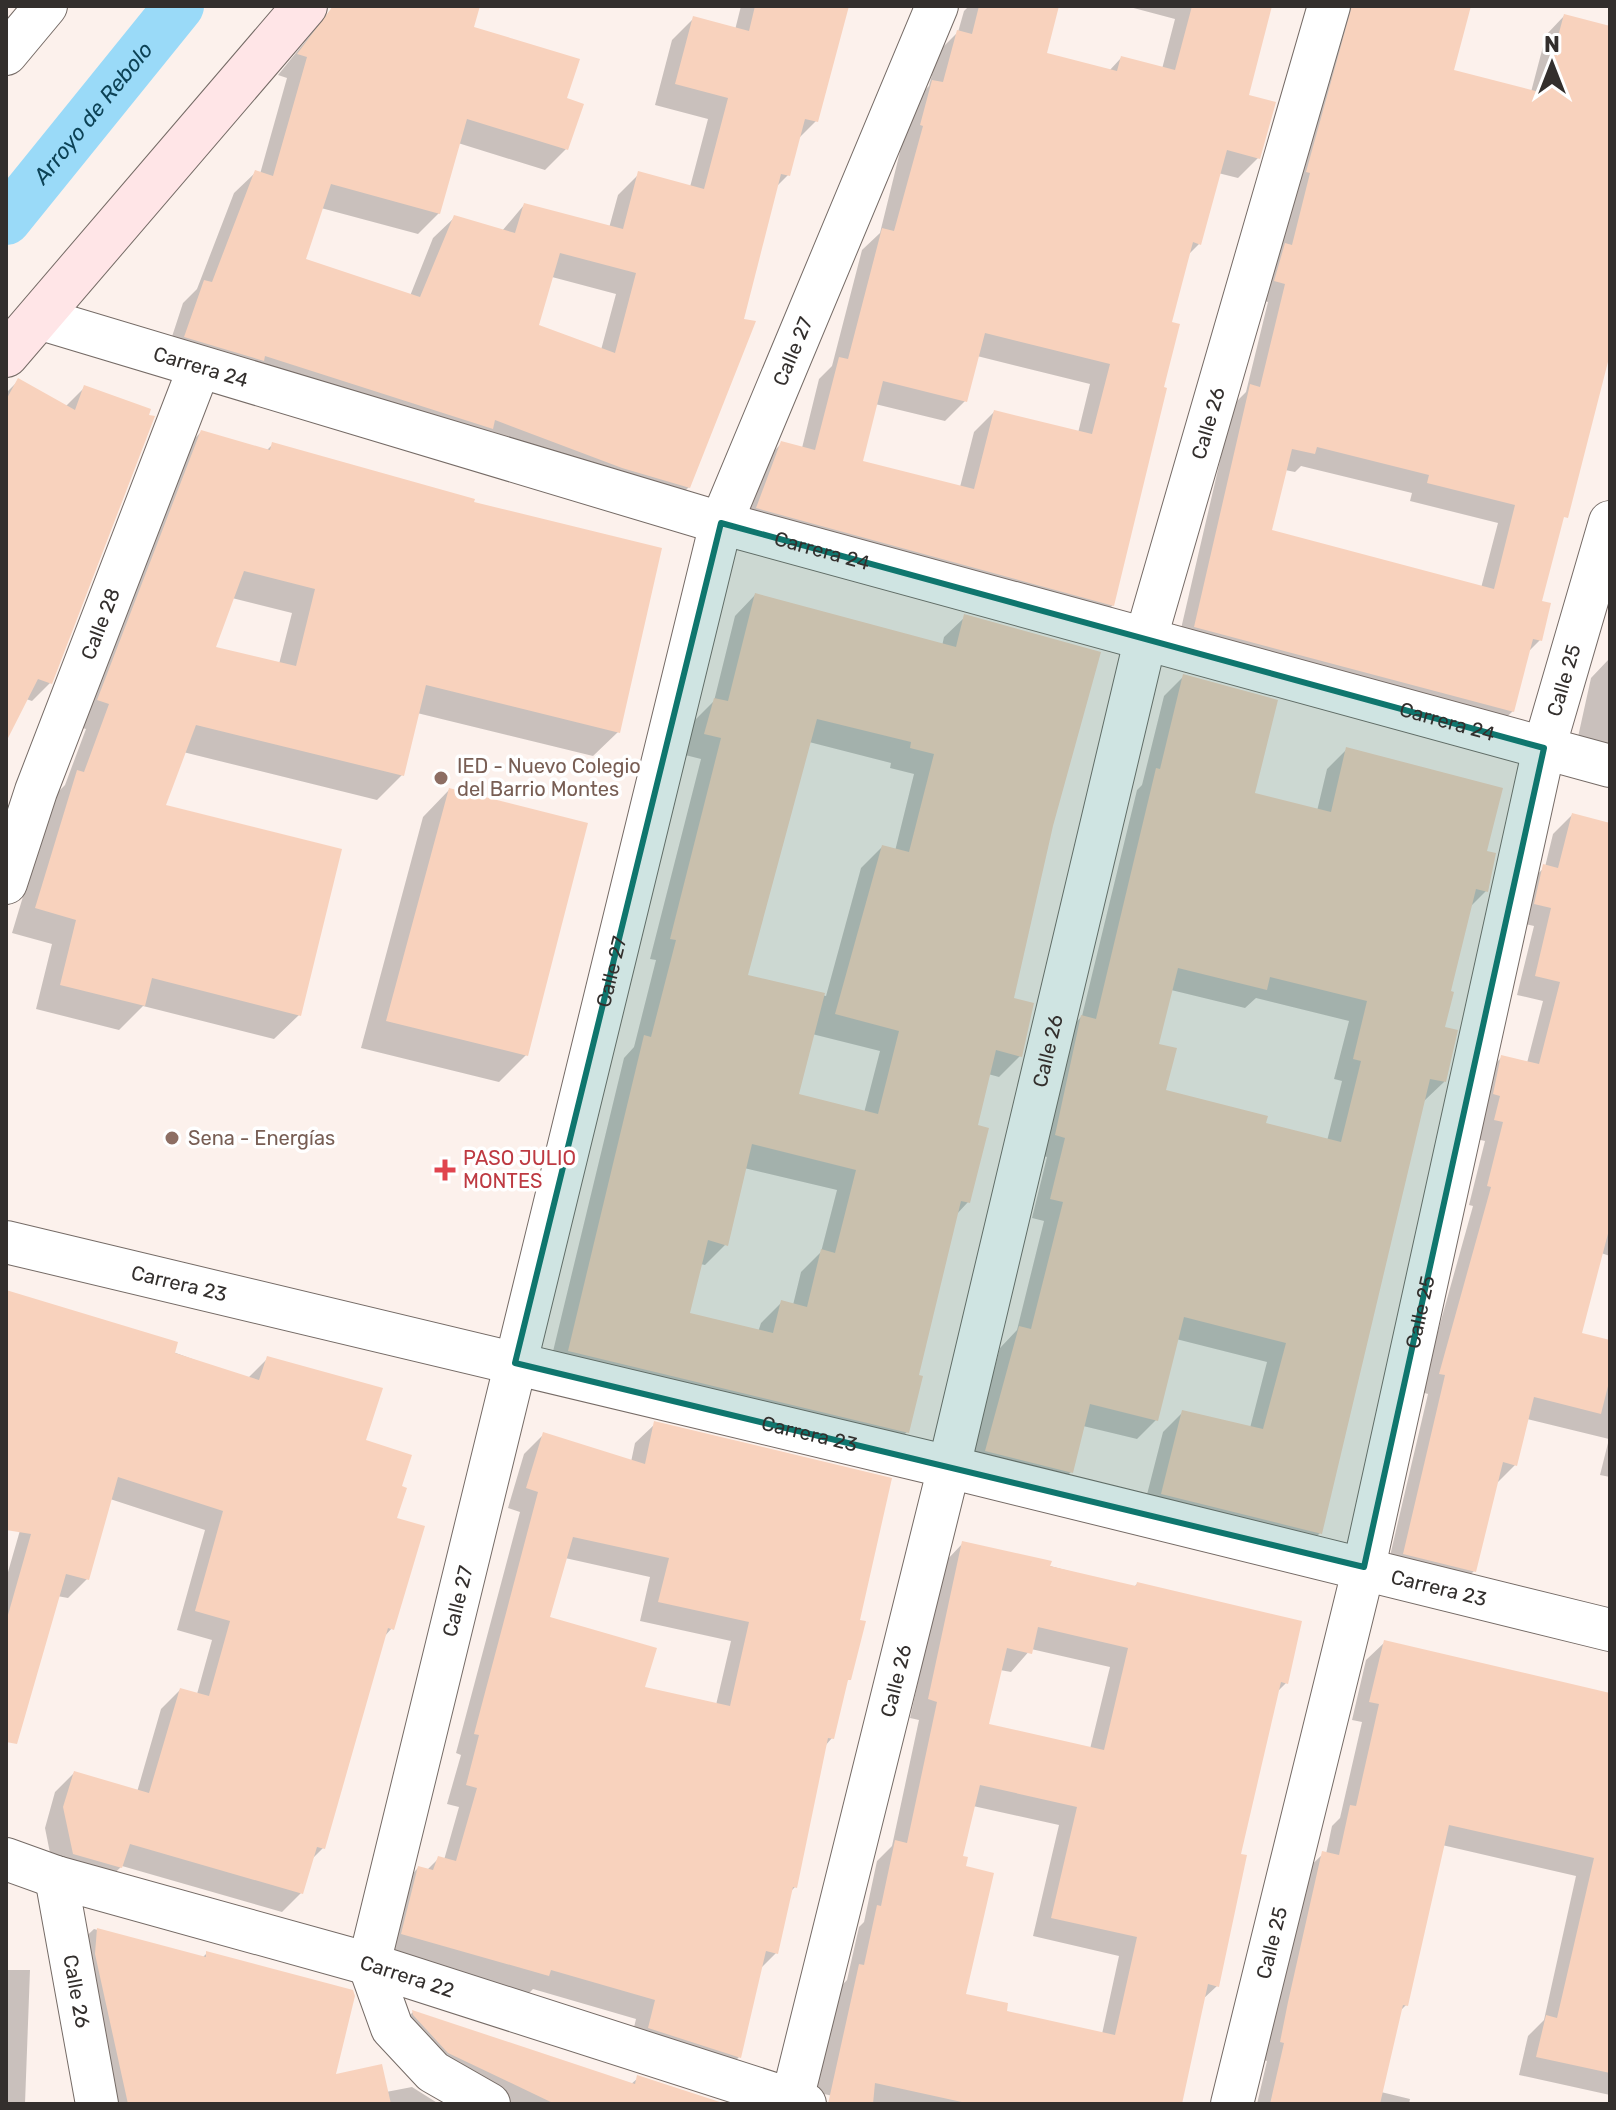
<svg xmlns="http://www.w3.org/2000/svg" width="1616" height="2110" viewBox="0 0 1616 2110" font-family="Rubik,sans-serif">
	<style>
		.shadow { fill: #0003; fill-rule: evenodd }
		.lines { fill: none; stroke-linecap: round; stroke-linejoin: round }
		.canal { stroke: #9adaf8; stroke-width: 50 }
		.building { fill: #f8d2bd; fill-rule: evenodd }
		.street-casing { stroke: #756b66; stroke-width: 44 }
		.secondary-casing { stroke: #756b66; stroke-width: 46 }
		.street { stroke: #fff; stroke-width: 42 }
		.secondary { stroke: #ffe5e7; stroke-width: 44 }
		.marked { fill: #0f766e; fill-opacity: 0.2; stroke: #0f766e; stroke-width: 6; stroke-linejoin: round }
		.education-dot { fill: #8d6e63; stroke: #fff; stroke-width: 3 }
		.health-dot { fill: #e0444e; stroke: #fff; stroke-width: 3 }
		.labels { text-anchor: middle; stroke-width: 7; stroke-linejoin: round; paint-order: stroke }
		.street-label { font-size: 20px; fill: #332f2d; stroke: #fff }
		.education-label { font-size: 20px; fill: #785e54; stroke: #fff; text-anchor: start }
		.health-label { font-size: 20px; fill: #be3a42; stroke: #fff; text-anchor: start }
		.water-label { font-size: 22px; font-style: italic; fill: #0c4256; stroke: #fff }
	</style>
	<rect width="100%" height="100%" fill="#fcf1ec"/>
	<!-- shadow -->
	<path class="shadow" d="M334 6H478L471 28 564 100 566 149 545 170 458 143 439 213 418 234 321 208 303 260 410 296 433 238 455 217 502 231 524 205 609 228 618 195 639 174 690 187 708 119 655 105 672 40 693 19 735 30 741 6H846L816 121 798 139 788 175 775 188 689 487 667 508 165 358 183 303 197 289 234 193 256 172 260 174 287 78 278 75ZM552 277 616 294 601 350 536 326Z
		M969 6H1057L1045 54 1109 71 1121 58 1162 69 1175 19 1126 6H1266L1246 96 1258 158 1238 178 1218 173 1199 244 1188 255 1169 324 1113 605 1092 625 738 528 761 464 782 443 802 448 819 379 832 366 862 250 880 233 912 103 929 86 938 52 958 32 964 11ZM977 356 1090 384 1078 433 994 412 974 432 960 487 860 463 875 404 945 421 965 401Z
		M1340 6H1469L1451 72 1531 92 1546 35 1564 16 1610 28V341L1540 602V640L1527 653 1513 711 1494 729 1177 646 1233 405 1246 392 1268 302 1257 299ZM1301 466 1412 493 1410 501 1498 523 1481 588 1270 532 1285 470 1295 472Z
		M18 381 65 407 84 388 50 683 32 701 26 699 6 731V393Z
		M201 432 266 451 273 444 618 732 593 756 417 713 402 775 377 800 183 752 163 807 299 1015 274 1039 143 1006 119 1030 36 1009 52 944 12 933 53 797 65 785 86 729 74 725 177 457ZM232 598 292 613 279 664 213 648Z
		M755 595 942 646 944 637 965 617 1051 826 1012 1000 1020 1056 999 1077 988 1074 975 1127 968 1202 956 1215 916 1376 907 1432 886 1452 548 1372 624 1058 634 1047 656 960 650 959 701 759 685 755 694 721 714 701 735 616ZM809 742 891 763 890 768 914 774 895 851 882 847 861 868 826 996 746 976ZM812 1034 880 1051 864 1113 797 1096ZM744 1168 837 1190 821 1252 801 1272 793 1305 781 1303 761 1323 758 1332 687 1314 700 1264 705 1265 726 1244Z
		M1609 659 1610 660V754L1576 746 1591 678Z
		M1184 676 1252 795 1317 811 1327 769 1347 749 1485 852 1486 891 1470 907 1448 993 1443 1028 1444 1082 1424 1101 1320 1533 1300 1553 1142 1514 1163 1432 1183 1412 1250 1428 1267 1362 1176 1339 1156 1420 1137 1439 1083 1426 1071 1472 1051 1491 967 1471 1000 1348 1017 1330 1044 1221 1032 1218 1047 1157 1036 1154 1062 1037 1082 1016 1137 790 1142 785 1164 696ZM1171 990 1245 1008 1256 998 1349 1021 1334 1079 1342 1081 1327 1141 1263 1125 1164 1092 1157 1045Z
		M449 790 526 1055 499 1082 361 1048 423 817Z
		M1572 815 1610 825V1256L1601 1253 1579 1335 1610 1342V1477L1600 1475 1609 1439 1527 1419 1515 1465 1496 1484 1474 1571 1455 1590 1386 1573 1428 1394 1421 1392 1473 1206 1469 1205 1485 1141 1476 1139 1483 1076 1502 1057 1527 1063 1543 1001 1517 995 1534 926 1517 922 1525 886 1545 867 1553 834Z
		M6 1291 247 1379 268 1358 364 1441 399 1488 395 1520 392 1628 384 1637 323 1848 311 1860 301 1893 282 1912 122 1866 101 1886 54 1873 45 1828 55 1792 74 1773 137 1792 161 1709 180 1690 197 1694 212 1640 177 1630 205 1530 110 1499 87 1579 68 1598 57 1596 6 1699V1579L29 1499 6 1492Z
		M655 1424 832 1738 825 1746 795 1887 790 1892 776 1953 760 1969 739 2057 720 2077 629 2048 636 2019 533 1989 527 1995 382 1954 399 1888 418 1868 426 1871 439 1858 444 1860 459 1807 447 1804 461 1755 456 1753 520 1512 508 1508 524 1454 544 1434 631 1462 635 1443ZM565 1558 650 1577 640 1621 731 1641 716 1705 642 1689 548 1619Z
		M963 1543 1133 1588 1137 1584 1286 1683 1277 1692 1238 1855 1217 1986 1202 2000 1177 2104H869L815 2092 841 1986 847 1980 859 1927 864 1922 877 1861 892 1846 919 1720 910 1718 944 1563ZM1031 1649 1110 1667 1090 1749 986 1726 1000 1670 1011 1672ZM973 1806 1059 1825 1033 1936 1119 1956 1102 2034 1004 2012 964 1995 961 1857Z
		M1385 1642 1610 1696V2095L1519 2075 1528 2036 1544 2020 1576 1876 1442 1845 1406 2005 1399 2012 1381 2092 1410 2099 1409 2104H1257L1267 2061 1263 2060 1304 1872 1323 1854H1326L1332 1826 1340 1818 1362 1722 1352 1720 1366 1660Z
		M94 1929 202 1958 207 1953 334 2077 386 2092 412 2087 439 2104H106L75 1947Z
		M6 1970H30L25 2104H6Z
		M413 2012 630 2085 638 2078 720 2104H491L394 2031Z"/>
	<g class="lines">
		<!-- canal -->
		<path class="canal" id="s1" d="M6 220 179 6"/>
	</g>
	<!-- building -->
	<path class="building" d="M333 6H480L474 27 580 59 567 98 584 104 568 150 467 119 440 214 331 184 306 259 420 297 454 215 515 233 524 203 623 229 638 171 704 189 728 98 675 84 693 16 749 31 755 6H849L818 122 805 119 790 176 781 174 744 319 756 321 690 488 622 468 495 420 493 429 265 356 264 361 184 337 204 280 212 282 255 170 273 176 307 57 297 54ZM560 253 636 273 615 353 539 325Z
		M979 6H1059L1047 53 1117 71 1121 56 1175 70 1192 6H1272L1249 95 1276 102 1260 159 1227 150 1201 245 1193 242 1172 322 1180 324 1164 387 1167 388 1114 606 756 508 781 441 815 450 839 357 848 359 882 228 894 231 923 126 920 125 932 80 943 82 957 30 972 34ZM985 333 1110 364 1092 434 994 410 974 489 863 461 883 381 967 402Z
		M1352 6H1471L1454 70 1543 93 1564 14 1610 26V354L1568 518 1564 517 1542 601 1551 603 1542 641 1533 639 1514 712 1194 627 1250 384 1260 387 1285 284 1274 281 1285 243 1292 245 1310 173 1306 172ZM1317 447 1429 475 1427 483 1515 505 1494 589 1272 530 1292 449 1315 454Z
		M18 378 75 410 84 385 151 409 149 415 155 416 52 684 38 679 6 742V400Z
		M201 430 270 450 272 442 475 499 474 502 662 548 620 733 426 685 404 776 196 725 166 805 342 849 301 1016 152 978 145 1006 60 985 76 920 35 908 77 770 84 772 109 704 97 700ZM244 571 315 589 296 666 216 647Z
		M755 593 956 647 964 614 1101 652 1053 826 1014 998 1034 1003 1022 1057 996 1050 978 1125 989 1128 970 1203 961 1201 919 1375 923 1376 909 1433 568 1351 644 1035 651 1037 676 940 670 939 721 738 704 734 714 698 728 701ZM817 719 911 742 910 748 934 754 909 852 882 845 835 1014 899 1031 878 1114 799 1094 825 993 748 975ZM752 1144 856 1170 835 1253 821 1249 807 1307 781 1300 773 1333 690 1313 708 1240 728 1246Z
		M1183 674 1278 700 1255 793 1331 812 1346 747 1503 788 1487 851 1496 853 1488 892 1476 889 1451 991 1454 992 1445 1027 1458 1030 1446 1082 1430 1079 1322 1534 1161 1494 1182 1410 1263 1429 1286 1343 1184 1317 1158 1421 1090 1404 1073 1473 985 1451 1019 1326 1031 1329 1063 1202 1050 1199 1065 1138 1055 1135 1081 1015 1096 1019 1156 768 1160 769ZM1178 968 1267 990 1270 977 1367 1001 1353 1059 1361 1061 1341 1142 1266 1123 1268 1116 1166 1090 1177 1048 1159 1044Z
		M449 788 588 823 528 1056 386 1021Z
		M1572 813 1610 823V1226L1582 1333 1610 1340V1378L1601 1414 1534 1397 1517 1466 1503 1462 1476 1572 1403 1554 1445 1375 1439 1374 1491 1187 1487 1186 1503 1122 1494 1120 1500 1096 1493 1094 1501 1055 1539 1064 1560 982 1535 976 1551 908 1534 904 1543 864 1558 868Z
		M6 1290 178 1342 175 1353 259 1380 267 1356 383 1388 366 1440 412 1455 402 1486 407 1488 397 1518 425 1526 394 1630 388 1628 325 1849 317 1847 303 1894 130 1844 122 1868 73 1854 63 1807 74 1771 149 1793 180 1688 209 1696 230 1621 195 1611 223 1511 118 1477 89 1580 66 1574 17 1744 6 1742V1622L31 1534 6 1530Z
		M654 1421 892 1478 860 1620 866 1621 851 1680H848L834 1739 828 1738 797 1888 793 1887 778 1954 766 1951 741 2058 648 2028 655 2000 551 1970 549 1976 401 1934 418 1866 433 1870 438 1856 456 1861 477 1788 466 1785 479 1735 474 1734 538 1492 526 1488 543 1432 645 1464ZM573 1537 669 1558 658 1602 749 1622 730 1706 645 1687 657 1648 550 1617Z
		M962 1541 1052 1561 1050 1566 1136 1586 1137 1582 1302 1621 1288 1684 1281 1682 1241 1854 1247 1855 1219 1987 1208 1984 1182 2104H971L875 2083 873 2104H828L859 1964 864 1965 877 1905 881 1906 895 1840 907 1843 937 1702 928 1699ZM1038 1627 1128 1648 1104 1750 989 1724 1007 1648 1032 1654ZM980 1785 1077 1807 1051 1918 1137 1937 1115 2035 1007 2011 1008 2003 966 1994 994 1873 966 1866 968 1857 963 1856Z
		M1384 1640 1610 1693V2073L1536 2057 1546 2015 1557 2018 1594 1858 1449 1825 1408 2006 1403 2005 1380 2104H1270L1284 2043 1280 2042 1288 2002 1322 1851 1339 1855 1350 1805 1356 1806 1379 1704 1369 1702Z
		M97 1928 206 1957V1951L353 1990 355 1996 336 2074 382 2064 391 2104H128L95 1954Z
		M412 2010 635 2084 637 2075 726 2104H555L448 2053 413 2015Z"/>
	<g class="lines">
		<!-- street casing -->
		<g class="street-casing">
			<g id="street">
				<path d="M6 54 46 6"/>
				<path id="s2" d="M38 318 721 523 1610 766"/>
				<path id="s3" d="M6 883 36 791 199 368"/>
				<path id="s4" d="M6 1242 949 1467 1610 1630"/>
				<path id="s5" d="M6 1859 56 1877 369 1964 805 2104"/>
				<path id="s6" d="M56 1877 97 2104"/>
				<path id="s7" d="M489 2104 433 2072 392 2028 369 1964 721 523 937 6"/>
				<path id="s8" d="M791 2104 949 1467 1145 641 1329 6"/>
				<path id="s9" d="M1232 2104 1364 1567 1544 748 1610 522"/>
			</g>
		</g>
		<!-- secondary casing -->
		<g class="secondary-casing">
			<path id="secondary" d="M6 355 305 6"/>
		</g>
		<!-- street -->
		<use href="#street" class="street"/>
		<!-- secondary -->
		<use href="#secondary" class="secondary"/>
	</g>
	<!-- marked area -->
	<path class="marked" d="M721 523 1544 748 1364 1567 515 1363Z"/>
	<!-- markers -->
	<g class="education-dot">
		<circle cx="441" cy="778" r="8"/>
		<circle cx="172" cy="1138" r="8"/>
	</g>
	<path class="health-dot" d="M441 1158h8v8h8v8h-8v8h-8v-8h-8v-8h8z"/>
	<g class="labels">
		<!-- street labels -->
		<g class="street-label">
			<text dy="7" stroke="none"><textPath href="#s7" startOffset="1862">Calle 27</textPath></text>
			<text dy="7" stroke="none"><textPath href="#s2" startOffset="170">Carrera 24</textPath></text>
			<text dy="7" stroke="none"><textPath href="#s8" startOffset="1732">Calle 26</textPath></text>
			<text dy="7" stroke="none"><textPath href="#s2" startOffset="818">Carrera 24</textPath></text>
			<text dy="7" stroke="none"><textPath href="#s3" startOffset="276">Calle 28</textPath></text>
			<text dy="7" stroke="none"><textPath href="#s9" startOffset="1462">Calle 25</textPath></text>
			<text dy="7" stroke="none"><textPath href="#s2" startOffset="1466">Carrera 24</textPath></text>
			<text dy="7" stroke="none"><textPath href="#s7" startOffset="1214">Calle 27</textPath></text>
			<text dy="7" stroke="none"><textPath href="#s8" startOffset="1084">Calle 26</textPath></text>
			<text dy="7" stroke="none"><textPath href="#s4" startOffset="178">Carrera 23</textPath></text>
			<text dy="7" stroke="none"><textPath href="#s9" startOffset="814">Calle 25</textPath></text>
			<text dy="7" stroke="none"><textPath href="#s4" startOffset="826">Carrera 23</textPath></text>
			<text dy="7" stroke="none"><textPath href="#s4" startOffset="1474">Carrera 23</textPath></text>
			<text dy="7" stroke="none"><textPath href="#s7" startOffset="566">Calle 27</textPath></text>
			<text dy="7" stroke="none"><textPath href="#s8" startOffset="436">Calle 26</textPath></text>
			<text dy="7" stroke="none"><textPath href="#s9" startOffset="166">Calle 25</textPath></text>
			<text dy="7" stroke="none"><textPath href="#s5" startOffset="418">Carrera 22</textPath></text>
			<text dy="7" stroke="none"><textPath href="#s6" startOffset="116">Calle 26</textPath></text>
		</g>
		<!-- education labels -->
		<g class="education-label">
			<text x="457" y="773">IED - Nuevo Colegio<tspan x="457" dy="23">del Barrio Montes</tspan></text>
			<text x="188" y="1145">Sena - Energías</text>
		</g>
		<!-- health labels -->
		<g class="health-label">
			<text x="463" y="1165">PASO JULIO<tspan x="463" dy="23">MONTES</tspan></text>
		</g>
		<!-- water labels -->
		<g class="water-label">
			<text dy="8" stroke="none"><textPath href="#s1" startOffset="138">Arroyo de Rebolo</textPath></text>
		</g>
	</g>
	<!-- border -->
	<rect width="1616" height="2110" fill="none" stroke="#332f2d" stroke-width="16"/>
	<!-- north arrow -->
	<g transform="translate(1552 64)" stroke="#ffffff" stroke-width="6" paint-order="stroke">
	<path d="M0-6L14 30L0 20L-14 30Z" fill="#332f2d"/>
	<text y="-12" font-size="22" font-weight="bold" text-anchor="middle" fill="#332f2d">N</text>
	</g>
</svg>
